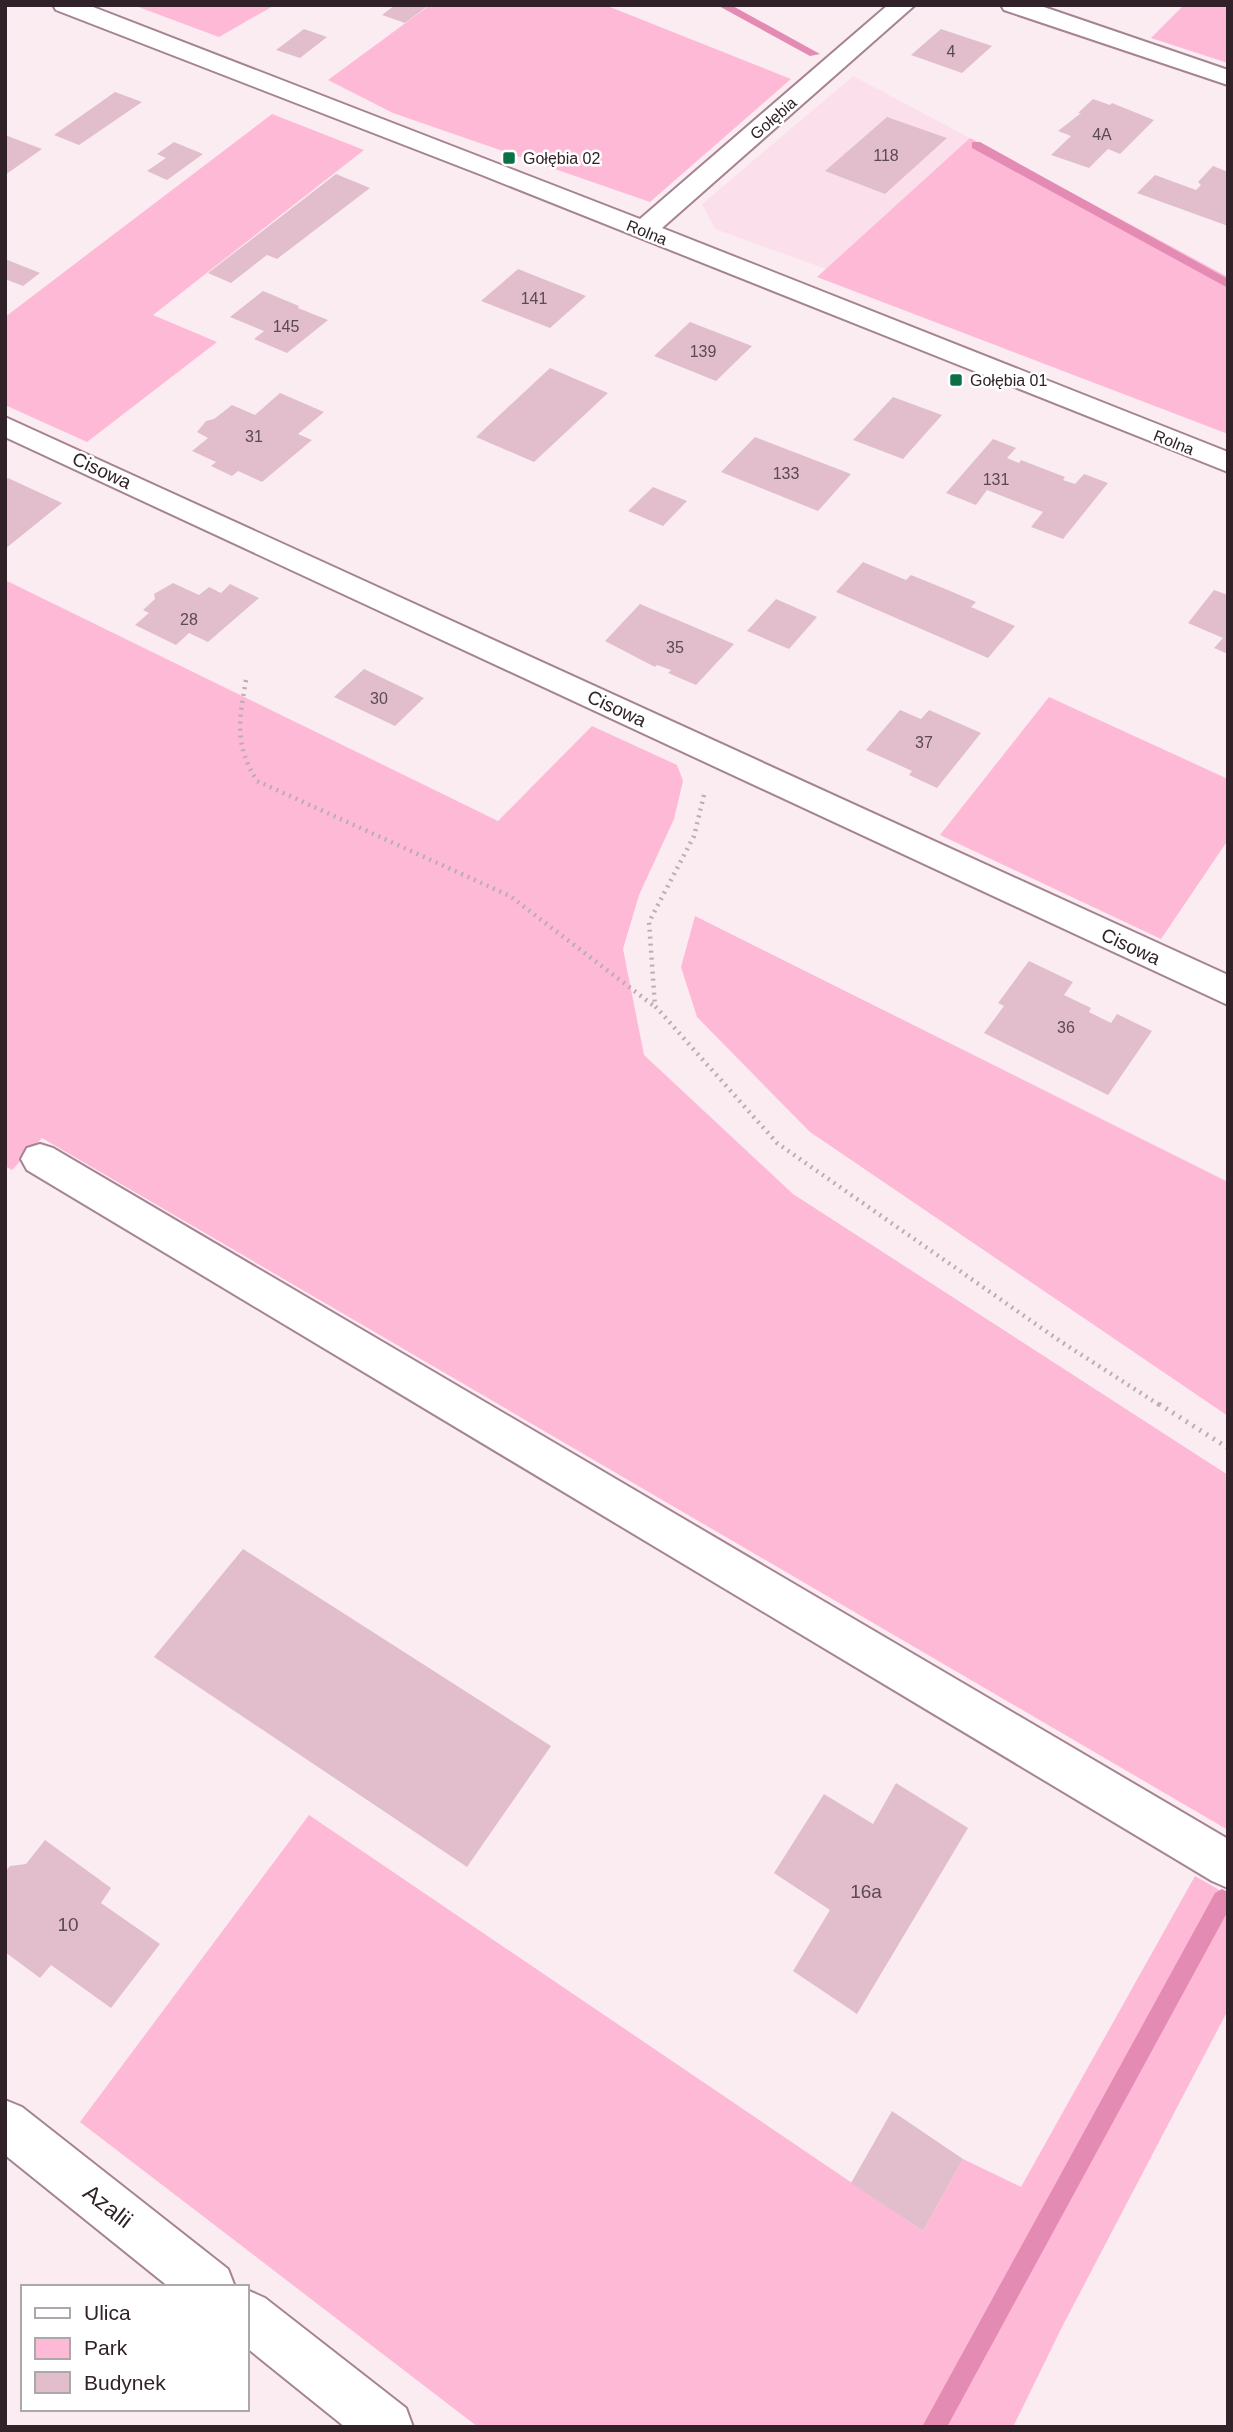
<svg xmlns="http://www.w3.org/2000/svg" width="1233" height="2432" viewBox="0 0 1233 2432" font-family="Helvetica,sans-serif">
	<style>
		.built { fill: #fbe0eb }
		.green { fill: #feb9d7 }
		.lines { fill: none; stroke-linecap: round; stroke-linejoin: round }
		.stream { fill: #e48bb4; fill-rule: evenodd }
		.building { fill: #e2becd }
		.minor-casing { stroke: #a58391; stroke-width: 4 }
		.path-far1 { stroke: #bbadb3; stroke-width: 4.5; stroke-dasharray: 2 5; stroke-linecap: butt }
		.path { stroke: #bbadb3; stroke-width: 5; stroke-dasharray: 2 6; stroke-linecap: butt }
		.minor { fill: #fff; fill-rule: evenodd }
		.poi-dot { fill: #0c7047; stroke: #fff; stroke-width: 2.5 }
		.labels { text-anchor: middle; stroke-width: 5; stroke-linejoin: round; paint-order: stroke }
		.number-label { font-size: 16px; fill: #5c4951 }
		.far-street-label { font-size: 16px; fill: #302228; stroke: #fff }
		.far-poi-label { font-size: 16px; fill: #302228; stroke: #fff; text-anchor: start }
		.street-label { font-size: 19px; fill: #302228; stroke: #fff }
		.near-number-label { font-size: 19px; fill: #5c4951 }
		.near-street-label { font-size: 23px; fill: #302228; stroke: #fff }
	</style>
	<rect width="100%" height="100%" fill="#fbecf2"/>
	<!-- built -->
	<path class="built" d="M853 76 970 138 826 269 715 229 702 204Z"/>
	<!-- green -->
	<path class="green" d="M133 5H275L219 37Z
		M430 5H605L791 79 650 202 393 113 328 80Z
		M1184 5H1228V63L1151 38Z
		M272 114 364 150 153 315 217 342 87 442 5 405V317Z
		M970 138 1228 277V434L817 277Z
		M5 580 498 821 592 726 677 765 683 781 674 819 639 895 623 949 644 1055 793 1194 1228 1475V1830L42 1138 12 1170 5 1166Z
		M1049 697 1228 779V840L1161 939 940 835Z
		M695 916 1228 1182V1416L810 1132 697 1017 681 967Z
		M309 1815 923 2231 963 2159 1021 2187 1195 1876 1228 1895V2010L1062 2327 1013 2427H478L80 2122Z"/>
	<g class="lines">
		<!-- stream -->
		<path class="stream" d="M717 5H731L820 54 810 56Z
			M972 142H980L1228 279V288L972 148Z
			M1222 1889 1228 1892V1911L947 2427H922L1215 1893Z"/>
	</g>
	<!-- building -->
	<path class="building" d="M395 5H429L405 23 382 15Z
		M304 29 327 37 300 58 276 50Z
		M941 29 992 46 962 73 911 55Z
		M115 92 142 102 79 145 54 135Z
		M1093 99 1110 105 1112 103 1154 120 1120 154 1108 149 1089 168 1051 155 1071 136 1058 131 1081 113H1078Z
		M887 117 947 138 885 194 825 171Z
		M5 135 42 149 5 175Z
		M174 142 203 154 167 180 147 171 166 158 157 154Z
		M1213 166 1228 172V226L1137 193 1155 175 1196 190 1201 185 1198 182Z
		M336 174 370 188 277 259 267 255 231 283 208 273Z
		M5 259 40 273 23 286 5 279Z
		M518 269 586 296 550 328 481 301Z
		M263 291 299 306 298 308 328 320 287 353 254 339 264 331 230 317Z
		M690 322 752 346 716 381 654 356Z
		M550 368 608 393 534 462 476 437Z
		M280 393 324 412 298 434 312 440 262 482 238 471 232 476 211 466 216 462 192 451 208 438 197 432 206 421 214 419 232 405 255 415Z
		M893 397 942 415 903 459 853 440Z
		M755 437 851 474 818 511 721 472Z
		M993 439 1016 448 1007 458 1019 463 1021 460 1065 477 1063 480 1075 484 1084 474 1108 483 1063 539 1031 527 1043 512 987 490 976 505 946 493Z
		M8 478 62 503 5 549V481Z
		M653 487 687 501 663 526 628 511Z
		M863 562 906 580 911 575 943 588 976 602 971 607 1015 626 988 658 836 592Z
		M173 583 199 595 209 587 221 593 230 584 259 598 208 642 189 633 176 645 135 625 149 613 143 610 155 599 154 594Z
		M1214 590 1228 595V654L1214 648 1223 638 1188 623Z
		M776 599 817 617 789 649 747 631Z
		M640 604 734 644 696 685 668 673 671 670 657 665 655 667 605 641Z
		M364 669 424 698 395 726 334 697Z
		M900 710 921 719 929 710 981 733 937 788 909 775 912 771 866 750Z
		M1029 961 1073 982 1064 995 1091 1008 1089 1012 1111 1023 1117 1014 1152 1031 1108 1095 984 1033 1004 1006 998 1003Z
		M243 1549 551 1746 467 1867 154 1657Z
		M896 1783 968 1828 857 2014 793 1971 830 1910 774 1873 824 1794 873 1824Z
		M45 1840 111 1888 101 1903 160 1944 111 2008 51 1965 40 1978 5 1952V1872L10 1866 26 1864Z
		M892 2111 963 2159 923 2231 851 2183Z"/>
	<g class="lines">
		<!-- minor casing -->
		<g class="minor-casing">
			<path id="minor" d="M53 5H88L640 219 888 5H915L662 228 1228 452V472L482 175 56 10Z
				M1001 5H1038L1228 70V85L1004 10Z
				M5 417 1228 975V1005L5 437Z
				M40 1144 53 1148 1228 1839V1888L1212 1881 27 1170 21 1159 27 1148Z
				M5 2100 22 2107 228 2269 235 2287H169L5 2155Z
				M247 2290 265 2298 406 2408 413 2427H345L247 2348Z"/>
		</g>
		<!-- path-far1 -->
		<path class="path-far1" d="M246 680C239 720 234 744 257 781L510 896 654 1006
			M704 795 694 836 649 922 655 1006 777 1143 1060 1341 1161 1406"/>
		<!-- path -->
		<path class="path" d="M1159 1404 1228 1448"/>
		<!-- minor -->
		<use href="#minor" class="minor"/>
	</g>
	<!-- markers -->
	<g class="poi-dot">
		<rect x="502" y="151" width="14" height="14" rx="3.5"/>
		<rect x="949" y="373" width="14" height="14" rx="3.5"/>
	</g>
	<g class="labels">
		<!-- number labels -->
		<g class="number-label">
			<text x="951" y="57">4</text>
			<text x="1102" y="140">4A</text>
			<text x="886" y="161">118</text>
			<text x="534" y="304">141</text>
			<text x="286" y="332">145</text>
			<text x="703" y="357">139</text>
			<text x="254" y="442">31</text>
			<text x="786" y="479">133</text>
			<text x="996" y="485">131</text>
			<text x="189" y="625">28</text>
			<text x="675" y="653">35</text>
			<text x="379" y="704">30</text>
			<text x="924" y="748">37</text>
			<text x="1066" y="1033">36</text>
		</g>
		<!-- far-street labels -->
		<g class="far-street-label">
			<text transform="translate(773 118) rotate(-41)" y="6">Gołębia</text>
			<text transform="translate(647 232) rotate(22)" y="6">Rolna</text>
			<text transform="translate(1174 442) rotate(22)" y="6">Rolna</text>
		</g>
		<!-- far-poi labels -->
		<g class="far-poi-label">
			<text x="523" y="164">Gołębia 02</text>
			<text x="970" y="386">Gołębia 01</text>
		</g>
		<!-- street labels -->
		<g class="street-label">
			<text transform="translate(102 470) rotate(25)" y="7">Cisowa</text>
			<text transform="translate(617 708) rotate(25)" y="7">Cisowa</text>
			<text transform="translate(1131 946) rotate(25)" y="7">Cisowa</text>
		</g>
		<!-- near-number labels -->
		<g class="near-number-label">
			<text x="866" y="1898">16a</text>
			<text x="68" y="1931">10</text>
		</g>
		<!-- near-street labels -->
		<g class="near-street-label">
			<text transform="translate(108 2206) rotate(38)" y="8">Azalii</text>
		</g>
	</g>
	<!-- border -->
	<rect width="1233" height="2432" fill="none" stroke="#302228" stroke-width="14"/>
	<!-- legend -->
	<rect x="21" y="2285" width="228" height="126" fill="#ffffff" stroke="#aca7a9" stroke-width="2"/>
	<rect x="35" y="2308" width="35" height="10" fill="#ffffff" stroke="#aca7a9" stroke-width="2"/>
	<text x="84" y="2320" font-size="21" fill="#302228">Ulica</text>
	<rect x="35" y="2338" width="35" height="21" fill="#feb9d7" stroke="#aca7a9" stroke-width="2"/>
	<text x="84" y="2355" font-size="21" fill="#302228">Park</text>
	<rect x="35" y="2372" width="35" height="21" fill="#e2becd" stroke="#aca7a9" stroke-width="2"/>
	<text x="84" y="2390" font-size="21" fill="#302228">Budynek</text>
</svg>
